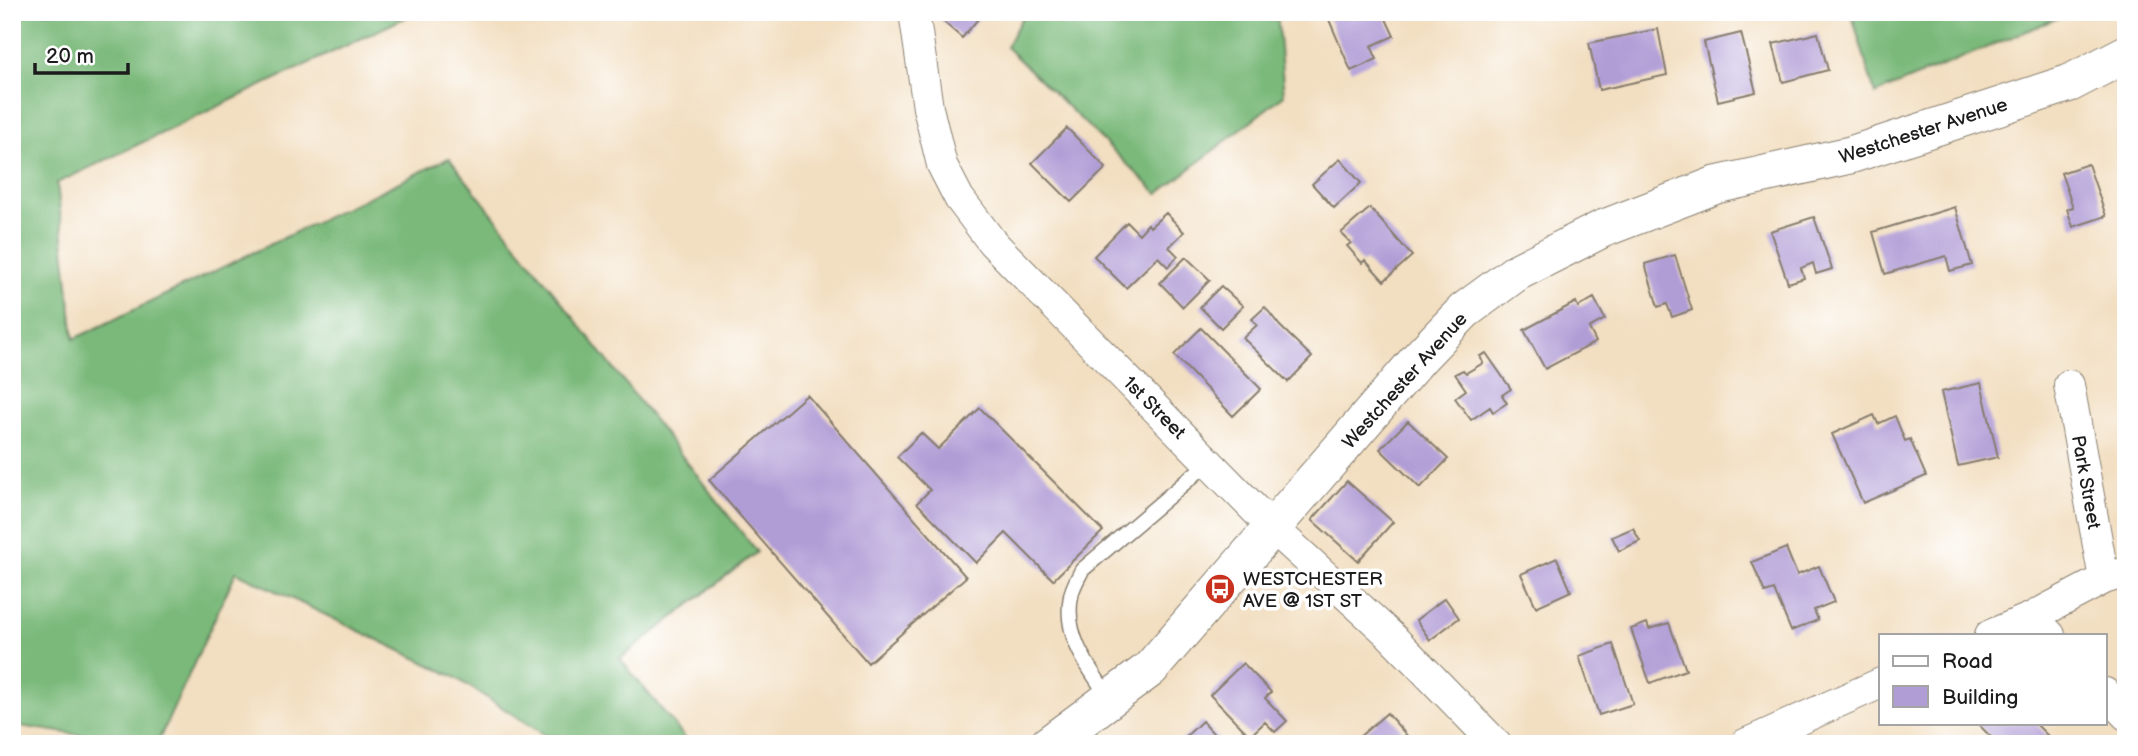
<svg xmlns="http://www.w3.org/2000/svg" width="2138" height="756" viewBox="0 0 2138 756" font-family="'Balsamiq Sans',sans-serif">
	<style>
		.forest { fill: #7ab97a; stroke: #4b6a4b; stroke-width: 2 }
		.building { fill: #b19dd6 }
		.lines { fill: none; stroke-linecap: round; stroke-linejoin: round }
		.service-casing { stroke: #877d6e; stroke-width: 17 }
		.minor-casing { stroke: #877d6e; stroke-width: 32 }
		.tertiary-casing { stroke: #877d6e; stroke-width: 39 }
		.service { stroke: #fff; stroke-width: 14 }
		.minor { stroke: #fff; stroke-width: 30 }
		.tertiary { stroke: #fff; stroke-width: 37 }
		.labels { text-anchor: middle; stroke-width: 7; stroke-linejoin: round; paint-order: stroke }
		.street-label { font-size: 19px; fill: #1c1c1c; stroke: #fff }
		.poi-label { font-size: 19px; fill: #1c1c1c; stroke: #fff; text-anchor: start }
	</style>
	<rect width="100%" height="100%" fill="#fff"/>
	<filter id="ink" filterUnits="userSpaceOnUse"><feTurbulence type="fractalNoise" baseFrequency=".0143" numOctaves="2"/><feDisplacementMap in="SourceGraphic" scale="14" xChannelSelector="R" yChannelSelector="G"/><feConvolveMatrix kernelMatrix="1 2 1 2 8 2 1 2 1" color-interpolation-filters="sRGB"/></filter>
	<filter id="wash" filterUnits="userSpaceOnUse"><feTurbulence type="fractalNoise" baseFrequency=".00686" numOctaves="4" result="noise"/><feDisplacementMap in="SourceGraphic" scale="28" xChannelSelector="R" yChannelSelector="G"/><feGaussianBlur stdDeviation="1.57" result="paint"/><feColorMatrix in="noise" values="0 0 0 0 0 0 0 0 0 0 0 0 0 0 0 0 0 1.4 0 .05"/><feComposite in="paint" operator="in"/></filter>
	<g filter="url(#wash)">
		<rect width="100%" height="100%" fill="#f2dec0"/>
		<!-- forest -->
		<path class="forest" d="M20 12H417L57 183 74 339 449 158 757 552 620 659 690 744H559L453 676 236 572 157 744H143L12 725V15Z
			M1025 12H1277L1284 95 1158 194 1006 47Z
			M1851 12H2072L1875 94Z"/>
		<g id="blocks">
			<!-- building -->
			<path class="building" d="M944 12H984L962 38 939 18Z
				M1334 12H1398V14L1386 19 1394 36 1371 46 1377 59 1351 71 1327 15Z
				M1658 29 1667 75 1599 90 1589 43Z
				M1741 33 1756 92 1718 101 1704 42Z
				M1818 33 1828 70 1783 82 1773 44Z
				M1067 128 1106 168 1071 202 1032 163Z
				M1340 159 1361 183 1334 208 1312 184Z
				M2088 164 2106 216 2073 227 2067 209 2073 207 2061 173Z
				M1955 207 1972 265 1950 271 1946 256 1885 274 1873 232Z
				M1370 208 1412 256 1384 281 1365 260 1362 263 1347 246 1351 243 1341 233Z
				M1166 213 1184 232 1169 247 1178 256 1168 267 1158 257 1126 288 1094 256 1127 222 1139 234 1148 224 1150 227Z
				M1814 217 1832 269 1816 274 1813 263 1801 268 1804 278 1788 283 1770 231Z
				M1675 255 1692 310 1672 317 1667 304 1658 307 1645 264Z
				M1186 257 1210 280 1183 307 1160 283Z
				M1221 286 1243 306 1221 328 1200 307Z
				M1594 298 1605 319 1589 328 1596 342 1545 369 1524 330 1576 302 1578 307Z
				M1265 307 1280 326 1312 357 1288 382 1243 338 1257 325 1252 319Z
				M1201 328 1261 389 1233 416 1174 355Z
				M1486 353 1511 389 1502 395 1507 403 1493 412 1490 407 1471 420 1455 398 1466 390 1455 374 1463 370 1466 373 1483 363 1480 356Z
				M1981 383 1998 457 1958 466 1941 392Z
				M807 395 966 577 868 663 709 480Z
				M980 408 1103 531 1053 580 1006 533 976 563 917 503 930 490 897 457 921 433 938 449Z
				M1874 415 1878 424 1895 416 1905 441 1910 439 1926 476 1863 503 1832 434Z
				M1408 421 1448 459 1420 488 1380 449Z
				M1347 481 1393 522 1358 561 1312 520Z
				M1633 528 1640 541 1619 551 1612 537Z
				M1786 548 1797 575 1819 566 1834 602 1814 610 1818 620 1791 631 1774 590 1765 593 1752 562Z
				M1557 558 1571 591 1536 607 1521 574Z
				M1445 598 1459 618 1430 640 1416 620Z
				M1647 623 1649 629 1669 623 1686 670 1650 683 1631 629Z
				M1613 644 1633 704 1599 715 1579 656Z
				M1243 663 1271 692 1265 698 1287 721 1275 732 1265 722 1250 736 1210 695Z
				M1387 713 1409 738 1403 744H1351Z
				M1202 721 1223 744H1178Z
				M1977 723H2035L2052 740 2048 744H1998Z"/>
		</g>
	</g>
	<g filter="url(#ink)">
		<use href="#blocks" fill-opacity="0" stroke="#877d6e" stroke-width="2"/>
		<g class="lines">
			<!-- service casing -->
			<g class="service-casing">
				<path id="service" d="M1110 699C1089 668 1063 636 1071 596 1072 588 1078 578 1082 570L1209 462"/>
			</g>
			<!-- minor casing -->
			<g class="minor-casing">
				<path id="minor" d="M914 12 928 108 942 165 959 198 992 242 1274 529 1390 635 1496 744
					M2069 385 2104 579
					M2032 617 2104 579 2126 572
					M1990 635 2032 617 2050 635
					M2105 693 2126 715
					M1745 744 1881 683"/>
			</g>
			<!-- tertiary casing -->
			<g class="tertiary-casing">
				<path id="tertiary" d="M1049 744 1150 669 1420 357 1464 311 1517 272 1602 229 1716 185 1850 155 2070 83 2126 54"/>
			</g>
			<!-- service -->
			<use href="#service" class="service"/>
			<!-- minor -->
			<use href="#minor" class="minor"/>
			<!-- tertiary -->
			<use href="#tertiary" class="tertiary"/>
		</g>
	</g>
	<!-- icons -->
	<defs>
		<g id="bus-disc" transform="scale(1.575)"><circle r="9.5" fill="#c8321e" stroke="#fff"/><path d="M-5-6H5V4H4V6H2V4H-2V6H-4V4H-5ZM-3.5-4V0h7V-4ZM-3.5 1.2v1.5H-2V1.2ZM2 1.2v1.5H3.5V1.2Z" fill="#fff"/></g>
	</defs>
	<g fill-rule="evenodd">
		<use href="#bus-disc" x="1220" y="589"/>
	</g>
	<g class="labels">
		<!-- street labels -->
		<g class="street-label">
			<text transform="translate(1923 130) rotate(-18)" y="7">Westchester Avenue</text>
			<text transform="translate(1404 380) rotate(-48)" y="7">Westchester Avenue</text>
			<text transform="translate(1155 407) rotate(45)" y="7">1st Street</text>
			<text transform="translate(2087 482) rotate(80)" y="7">Park Street</text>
		</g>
		<!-- poi labels -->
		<g class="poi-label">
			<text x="1243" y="585">WESTCHESTER<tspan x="1243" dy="22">AVE @ 1ST ST</tspan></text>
		</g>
	</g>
	<!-- margin -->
	<rect width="2138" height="756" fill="none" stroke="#fff" stroke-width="42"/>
	<!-- legend -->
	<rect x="1879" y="634" width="228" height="91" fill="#ffffff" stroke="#a4a4a4" stroke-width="2"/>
	<rect x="1893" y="656" width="35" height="10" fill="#ffffff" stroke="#a4a4a4" stroke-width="2"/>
	<text x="1942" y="668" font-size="21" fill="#1c1c1c">Road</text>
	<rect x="1893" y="686" width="35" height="21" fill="#b19dd6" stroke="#a4a4a4" stroke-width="2"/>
	<text x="1942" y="704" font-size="21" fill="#1c1c1c">Building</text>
	<!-- scale -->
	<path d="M35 63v10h93v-10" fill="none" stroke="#1c1c1c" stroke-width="3.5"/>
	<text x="46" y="63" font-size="21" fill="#1c1c1c" stroke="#ffffff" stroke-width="5" paint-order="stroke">20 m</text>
</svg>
